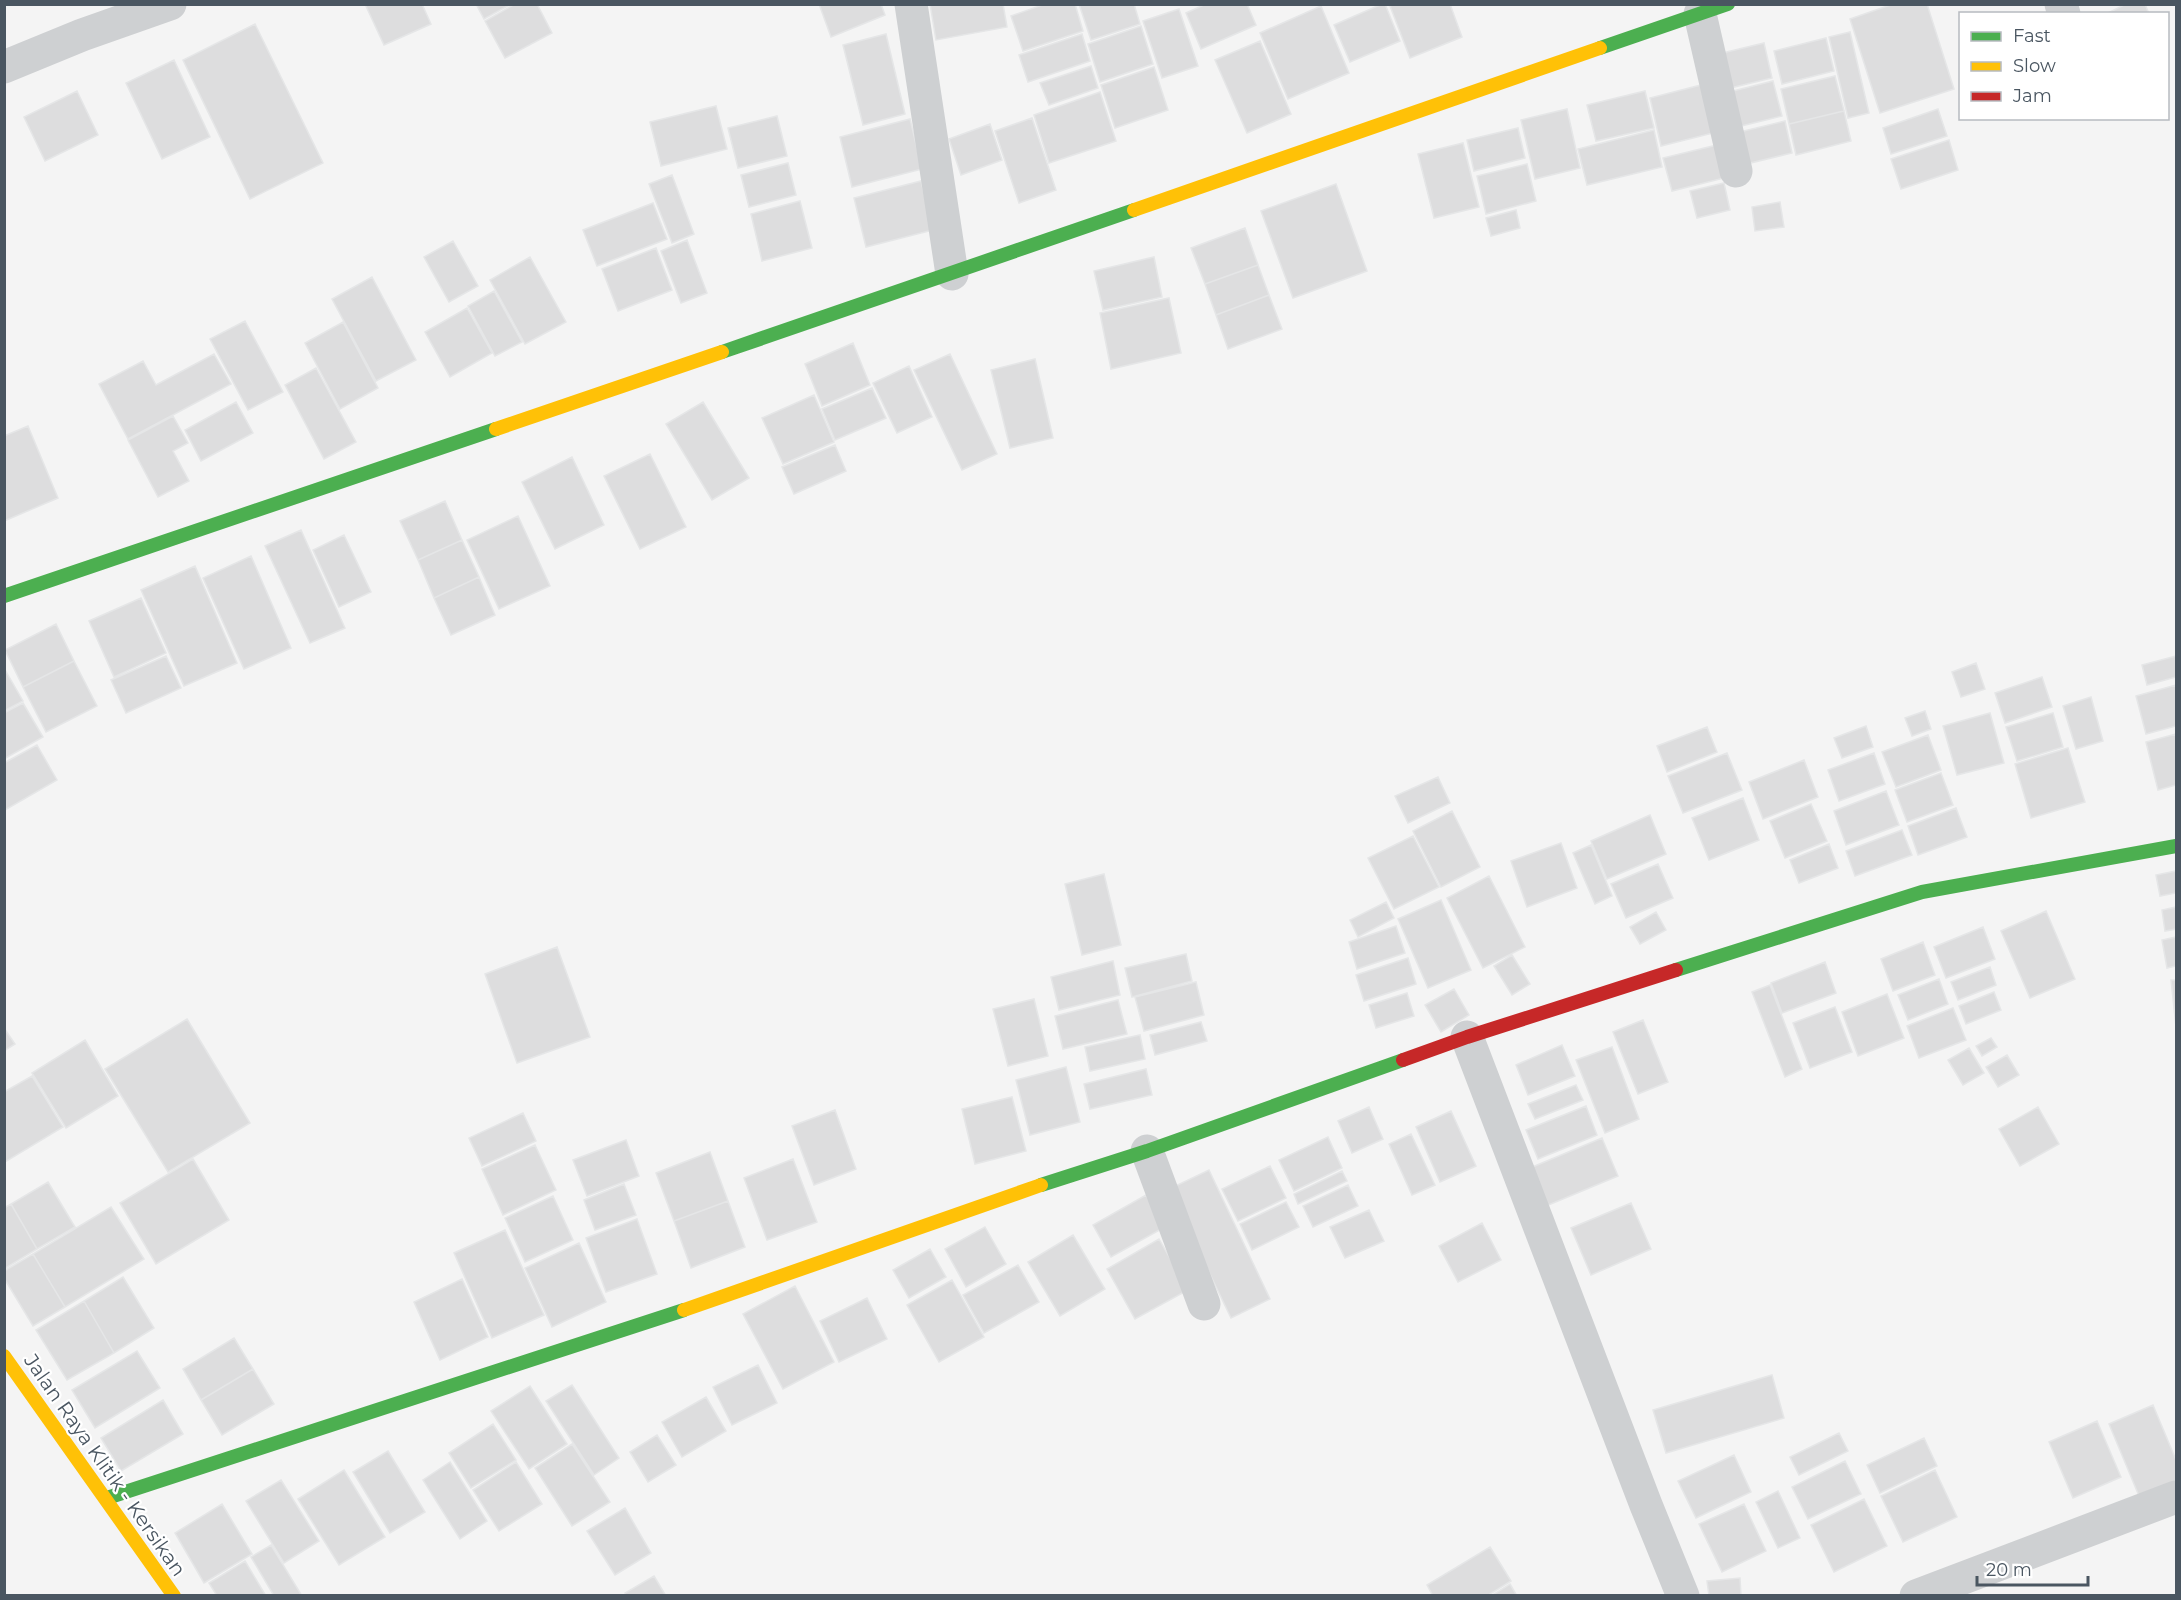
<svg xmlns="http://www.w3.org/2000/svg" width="2181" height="1600" viewBox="0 0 2181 1600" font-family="Montserrat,sans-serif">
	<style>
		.building { fill: #ddddde; stroke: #e5e6e7; stroke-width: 1.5 }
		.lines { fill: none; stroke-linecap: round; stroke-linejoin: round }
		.street { stroke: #ced0d2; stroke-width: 33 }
		.fast { stroke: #4caf50; stroke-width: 14 }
		.slow { stroke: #ffc107; stroke-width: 14 }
		.jam { stroke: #c62828; stroke-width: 14 }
		.labels { text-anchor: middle; stroke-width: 4.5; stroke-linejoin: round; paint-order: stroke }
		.street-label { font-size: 20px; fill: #4a5661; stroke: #fff }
	</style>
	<rect width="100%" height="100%" fill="#f4f4f4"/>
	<!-- building -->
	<path class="building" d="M365 4H422L431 24 384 45Z
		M476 4H511L484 19Z
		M515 4H537L552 33 505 58 485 21Z
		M819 4H881L885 15 831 37Z
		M930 4H1003L1007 27 936 40Z
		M1045 4H1075L1083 31 1023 51 1011 16Z
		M1079 4H1134L1140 24 1091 40Z
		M1206 4H1247L1256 25 1201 49 1186 13Z
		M1382 4H1385L1400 41 1350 62 1334 25Z
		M1395 4H1450L1462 37 1410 58 1390 6Z
		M1893 4H1927L1954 89 1880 113 1850 19Z
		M2126 4H2145L2149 14H2106Z
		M1321 6 1349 73 1288 99 1260 33Z
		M1179 9 1198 66 1162 78 1143 21Z
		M255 24 323 163 250 199 183 60Z
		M1141 26 1153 64 1100 82 1088 44Z
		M1850 32 1869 113 1848 118 1829 37Z
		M886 34 905 114 863 125 843 45Z
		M1082 34 1090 61 1028 82 1019 55Z
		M1826 38 1834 71 1782 84 1774 51Z
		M1260 41 1291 114 1247 133 1215 60Z
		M1764 43 1772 78 1722 90 1714 55Z
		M174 60 210 137 162 159 126 83Z
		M1091 66 1098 88 1049 105 1040 83Z
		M1154 67 1168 110 1115 128 1101 85Z
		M1835 76 1844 111 1789 124 1781 89Z
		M1773 81 1782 116 1729 129 1721 94Z
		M1701 85 1713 133 1661 146 1650 98Z
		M77 91 98 135 45 161 24 117Z
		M1645 91 1654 128 1596 141 1587 105Z
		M1100 92 1116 141 1049 163 1034 115Z
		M716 106 727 149 661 166 650 122Z
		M1567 109 1580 168 1535 179 1521 120Z
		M1938 109 1947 136 1891 154 1883 128Z
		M1844 111 1851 141 1796 155 1789 124Z
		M777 116 787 156 738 168 728 128Z
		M1032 118 1056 190 1019 203 995 131Z
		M910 119 922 169 852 187 840 137Z
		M1785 121 1792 153 1738 166 1731 134Z
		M990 124 1002 160 961 175 949 139Z
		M1518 128 1525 158 1474 171 1467 140Z
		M1654 130 1662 167 1587 185 1578 149Z
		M1949 140 1958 170 1901 189 1891 159Z
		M1463 143 1479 207 1434 218 1418 154Z
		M1717 145 1724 178 1672 191 1663 158Z
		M788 163 796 195 749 207 741 175Z
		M1527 164 1536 201 1486 214 1477 176Z
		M672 175 694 234 672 243 649 184Z
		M921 181 933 230 866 247 854 198Z
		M1724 183 1730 210 1697 218 1690 191Z
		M1336 184 1367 271 1293 298 1261 211Z
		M800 201 812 248 762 261 751 214Z
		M1780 202 1784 227 1755 231 1752 207Z
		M653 203 667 239 597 266 583 230Z
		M1516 210 1520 228 1491 236 1486 218Z
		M1245 228 1258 265 1205 284 1191 248Z
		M687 240 707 293 681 303 661 251Z
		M453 241 478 286 449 302 424 257Z
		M656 248 672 290 618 311 602 269Z
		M530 257 566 322 525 344 490 280Z
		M1154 257 1162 297 1103 310 1094 271Z
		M1258 265 1269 295 1216 315 1205 284Z
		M372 277 416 360 376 381 332 299Z
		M494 291 522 342 495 356 468 306Z
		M1269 295 1282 329 1228 349 1216 315Z
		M1169 298 1181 353 1111 369 1100 313Z
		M467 308 492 353 450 377 425 332Z
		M245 321 283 392 248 410 210 339Z
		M343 322 378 388 340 409 305 343Z
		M853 343 870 385 822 406 805 364Z
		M214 354 231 384 128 439 99 384 143 361 156 385Z
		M950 354 997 454 962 470 914 370Z
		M1035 359 1053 438 1010 448 991 370Z
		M909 366 932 417 897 433 873 383Z
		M316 368 356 442 324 459 285 385Z
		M872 388 886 418 835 440 822 409Z
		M814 395 834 442 783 464 762 418Z
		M236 402 253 433 201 461 185 430Z
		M703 402 749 478 712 500 666 424Z
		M173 416 188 443 173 451 189 481 158 497 128 440Z
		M28 426 58 498 4 521V436Z
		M835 445 846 471 794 494 782 467Z
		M650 454 686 527 640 549 604 476Z
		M572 457 604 525 555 549 522 482Z
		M445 501 462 540 418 560 400 521Z
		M518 516 550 586 499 609 467 540Z
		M301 530 345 628 310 643 265 546Z
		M344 535 371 592 339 607 313 550Z
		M462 540 479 577 434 598 418 560Z
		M251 556 291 648 244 669 203 578Z
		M195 566 237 663 184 686 141 590Z
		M479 577 495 615 451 635 434 598Z
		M141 598 166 653 114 677 89 621Z
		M56 624 74 661 23 687 5 650Z
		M166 656 181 688 126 713 111 680Z
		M2176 656V677L2147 685 2142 665Z
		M74 661 97 706 46 732 23 687Z
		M1976 663 1985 689 1961 697 1952 672Z
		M4 668 23 701 4 711Z
		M2042 677 2052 707 2005 723 1995 693Z
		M2176 685V726L2146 734 2136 696Z
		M2091 697 2103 741 2076 749 2063 706Z
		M23 703 43 737 4 759V713Z
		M1925 711 1931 729 1912 736 1905 718Z
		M1990 713 2004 763 1957 775 1943 726Z
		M2053 713 2063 747 2017 761 2006 727Z
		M1866 726 1873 747 1842 758 1834 738Z
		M1707 727 1717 752 1667 772 1657 746Z
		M2176 734V785L2158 790 2146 742Z
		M1928 735 1941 770 1896 787 1882 752Z
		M37 745 57 780 5 810 4 763Z
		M2068 748 2085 802 2031 818 2015 764Z
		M1727 753 1742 790 1683 813 1668 776Z
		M1874 753 1885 784 1839 801 1828 770Z
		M1804 760 1818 797 1763 819 1749 782Z
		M1941 773 1953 805 1907 822 1895 790Z
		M1438 777 1450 803 1408 823 1395 796Z
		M1886 791 1899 825 1846 845 1834 811Z
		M1743 798 1759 840 1709 860 1692 818Z
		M1811 804 1827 841 1785 858 1770 821Z
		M1956 808 1967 837 1918 855 1908 826Z
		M1452 811 1480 867 1441 887 1413 831Z
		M1650 815 1666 854 1607 879 1591 841Z
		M1902 830 1912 855 1855 876 1846 851Z
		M1413 836 1439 887 1394 909 1368 858Z
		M1561 843 1577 888 1527 907 1511 861Z
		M1829 844 1838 868 1799 883 1790 860Z
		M1591 845 1612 896 1595 904 1573 853Z
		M1658 864 1673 898 1626 918 1611 884Z
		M2176 871V893L2160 896 2156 875Z
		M1104 874 1121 945 1082 955 1065 884Z
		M1489 876 1525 947 1483 968 1447 898Z
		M1441 900 1471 970 1428 988 1398 919Z
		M1386 902 1394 918 1358 937 1350 920Z
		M2176 907V929L2165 931 2162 910Z
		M2046 911 2075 979 2030 998 2001 931Z
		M1656 912 1666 930 1640 944 1630 927Z
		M1396 926 1405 953 1357 969 1349 942Z
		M1983 927 1995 959 1946 978 1934 947Z
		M2176 937V966L2167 968 2162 940Z
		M1923 942 1935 975 1893 991 1881 959Z
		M557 947 590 1037 517 1063 485 974Z
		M1186 954 1192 981 1132 997 1125 968Z
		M1512 955 1530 984 1512 995 1494 966Z
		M1408 958 1416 984 1364 1001 1356 975Z
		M1113 961 1120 995 1059 1010 1051 977Z
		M1825 962 1836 993 1782 1013 1771 983Z
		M1990 967 1996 985 1958 1000 1951 982Z
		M1939 979 1948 1004 1908 1020 1898 995Z
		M2171 980H2176V1027Z
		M1196 982 1204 1015 1144 1031 1135 997Z
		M1770 985 1802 1069 1785 1077 1752 992Z
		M1454 989 1469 1015 1441 1032 1425 1005Z
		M1994 992 2001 1010 1966 1024 1959 1006Z
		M1407 993 1414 1016 1376 1028 1369 1005Z
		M1887 994 1904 1038 1858 1056 1842 1012Z
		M1034 999 1048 1056 1008 1066 993 1009Z
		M1118 1000 1127 1034 1063 1049 1055 1016Z
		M1835 1007 1852 1052 1810 1068 1793 1023Z
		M1953 1008 1966 1040 1919 1058 1907 1026Z
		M187 1019 250 1123 168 1172 105 1069Z
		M1643 1020 1668 1082 1638 1094 1613 1032Z
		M1201 1022 1207 1041 1155 1055 1150 1035Z
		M4 1028 15 1044 4 1051Z
		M1140 1035 1145 1059 1090 1071 1085 1047Z
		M1991 1038 1997 1047 1982 1056 1976 1046Z
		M85 1040 118 1096 66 1128 32 1073Z
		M1562 1045 1575 1076 1528 1095 1516 1065Z
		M1612 1047 1639 1119 1605 1133 1576 1060Z
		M1969 1048 1984 1073 1963 1085 1948 1060Z
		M2007 1055 2019 1075 1998 1087 1986 1067Z
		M1066 1067 1080 1122 1030 1135 1016 1080Z
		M1146 1069 1152 1095 1090 1109 1084 1084Z
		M32 1076 63 1127 5 1162 4 1092Z
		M1576 1085 1583 1100 1535 1119 1528 1104Z
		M1012 1097 1026 1151 975 1164 962 1109Z
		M1586 1106 1597 1135 1538 1159 1526 1130Z
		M1369 1107 1383 1139 1352 1153 1338 1121Z
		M2038 1107 2059 1144 2020 1166 1999 1129Z
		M835 1110 856 1169 814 1185 792 1126Z
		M1451 1111 1476 1166 1440 1182 1416 1127Z
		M523 1113 536 1141 482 1166 469 1138Z
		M1411 1134 1435 1185 1412 1195 1389 1144Z
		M1328 1137 1342 1168 1294 1191 1279 1160Z
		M1602 1138 1618 1176 1546 1206 1530 1168Z
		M626 1140 639 1176 587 1196 573 1160Z
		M535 1145 556 1190 503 1215 482 1169Z
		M710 1152 728 1201 674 1221 656 1173Z
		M193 1159 229 1220 156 1264 120 1203Z
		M793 1159 817 1222 767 1240 744 1178Z
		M1270 1166 1286 1198 1238 1221 1222 1189Z
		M1209 1170 1270 1299 1231 1318 1169 1189Z
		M1342 1171 1347 1181 1298 1204 1294 1194Z
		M48 1182 75 1227 37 1249 11 1204Z
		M624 1184 636 1215 595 1230 584 1200Z
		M1348 1185 1358 1206 1313 1227 1303 1206Z
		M1146 1195 1165 1227 1111 1257 1093 1225Z
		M553 1196 573 1240 525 1262 505 1218Z
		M728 1201 745 1247 691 1268 674 1221Z
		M1286 1202 1299 1227 1252 1250 1240 1224Z
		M1631 1203 1651 1249 1591 1275 1571 1228Z
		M11 1204 37 1249 4 1269V1208Z
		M111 1207 144 1259 65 1307 33 1254Z
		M1369 1210 1384 1241 1345 1258 1330 1227Z
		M637 1219 657 1274 606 1292 586 1238Z
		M1482 1223 1501 1260 1458 1282 1439 1246Z
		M985 1227 1006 1264 966 1287 945 1249Z
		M505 1230 544 1315 492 1338 454 1253Z
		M1073 1235 1105 1289 1060 1316 1028 1262Z
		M1159 1239 1188 1290 1135 1319 1107 1269Z
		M579 1243 606 1302 552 1327 525 1268Z
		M930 1249 946 1277 909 1298 893 1270Z
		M33 1254 65 1307 33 1326 4 1278V1271Z
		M1018 1265 1039 1302 984 1333 963 1295Z
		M123 1277 154 1328 114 1353 84 1301Z
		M462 1279 488 1337 440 1360 414 1302Z
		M952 1280 984 1337 939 1362 907 1305Z
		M795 1286 834 1362 783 1389 743 1314Z
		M867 1298 887 1339 839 1362 820 1321Z
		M84 1301 114 1353 67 1380 36 1330Z
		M234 1338 253 1369 201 1400 183 1369Z
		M137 1351 160 1388 95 1428 72 1390Z
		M758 1365 777 1403 732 1425 713 1387Z
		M253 1369 274 1404 222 1435 201 1400Z
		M1772 1375 1784 1418 1666 1453 1653 1410Z
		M572 1385 619 1458 594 1475 546 1401Z
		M530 1386 567 1444 529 1469 491 1411Z
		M706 1397 726 1431 682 1457 662 1422Z
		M163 1400 183 1434 121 1471 101 1438Z
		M2153 1405 2176 1460V1481L2139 1496 2109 1424Z
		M2097 1421 2121 1477 2073 1498 2049 1442Z
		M493 1424 516 1460 471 1488 449 1453Z
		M1839 1433 1848 1451 1799 1475 1790 1457Z
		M657 1435 676 1465 648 1482 630 1452Z
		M1924 1438 1937 1466 1880 1493 1867 1465Z
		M572 1444 610 1502 572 1526 535 1468Z
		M388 1451 425 1512 390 1533 353 1472Z
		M1734 1455 1751 1492 1696 1518 1678 1481Z
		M1845 1461 1861 1494 1808 1519 1792 1487Z
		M450 1462 487 1521 460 1539 423 1480Z
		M516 1462 542 1504 499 1531 473 1490Z
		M344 1470 385 1537 339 1565 298 1499Z
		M1935 1470 1957 1517 1903 1542 1881 1496Z
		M281 1480 319 1541 284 1563 246 1501Z
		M1778 1491 1800 1538 1778 1548 1756 1502Z
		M1864 1499 1887 1546 1834 1572 1811 1525Z
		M222 1504 252 1554 204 1583 175 1533Z
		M1744 1504 1766 1551 1722 1572 1699 1524Z
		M625 1508 651 1553 615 1575 587 1531Z
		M271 1545 302 1596H274L251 1557Z
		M1490 1547 1511 1581 1487 1596H1433L1427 1585Z
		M245 1561 266 1596H217L209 1583Z
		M654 1576 666 1596H626L625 1593Z
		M1740 1578 1741 1596H1709L1707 1581Z
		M1510 1584 1517 1596H1491Z"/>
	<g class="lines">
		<!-- street -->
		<path class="street" d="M911 4 952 274
			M2061 4 2064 14
			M1700 14 1736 171
			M4 67 82 35 170 4
			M1467 1037 1646 1505 1683 1596
			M1147 1151 1204 1304
			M1916 1596 2176 1497"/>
		<!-- fast -->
		<path class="fast" d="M1600 48 1728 4
			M722 352 1134 210
			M4 596 496 429
			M1676 970 1922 892 2176 846
			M1041 1185 1147 1151 1403 1060
			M107 1498 684 1310"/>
		<!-- slow -->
		<path class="slow" d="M1134 210 1600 48
			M496 429 722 352
			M684 1310 1041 1185
			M4 1356 174 1596"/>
		<!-- jam -->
		<path class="jam" d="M1403 1060 1467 1037 1676 970"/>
	</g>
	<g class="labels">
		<!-- street labels -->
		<g class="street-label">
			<text transform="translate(105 1465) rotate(55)" y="7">Jalan Raya Klitik - Kersikan</text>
		</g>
	</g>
	<!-- border -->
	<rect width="2181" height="1600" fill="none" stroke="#4a5661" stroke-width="12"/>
	<!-- legend -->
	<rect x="1959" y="12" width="210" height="108" fill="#ffffff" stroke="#b7bbc0" stroke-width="1.5"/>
	<rect x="1971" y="32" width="30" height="9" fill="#4caf50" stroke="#b7bbc0" stroke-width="1.5"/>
	<text x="2013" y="42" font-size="18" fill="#4a5661">Fast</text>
	<rect x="1971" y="62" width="30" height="9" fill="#ffc107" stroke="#b7bbc0" stroke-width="1.5"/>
	<text x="2013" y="72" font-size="18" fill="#4a5661">Slow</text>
	<rect x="1971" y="92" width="30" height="9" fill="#c62828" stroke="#b7bbc0" stroke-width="1.5"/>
	<text x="2013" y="102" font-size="18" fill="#4a5661">Jam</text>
	<!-- scale -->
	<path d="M1977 1576v9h111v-9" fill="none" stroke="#4a5661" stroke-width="3"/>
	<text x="1986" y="1576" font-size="18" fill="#4a5661" stroke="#ffffff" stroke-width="4.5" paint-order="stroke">20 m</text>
</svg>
